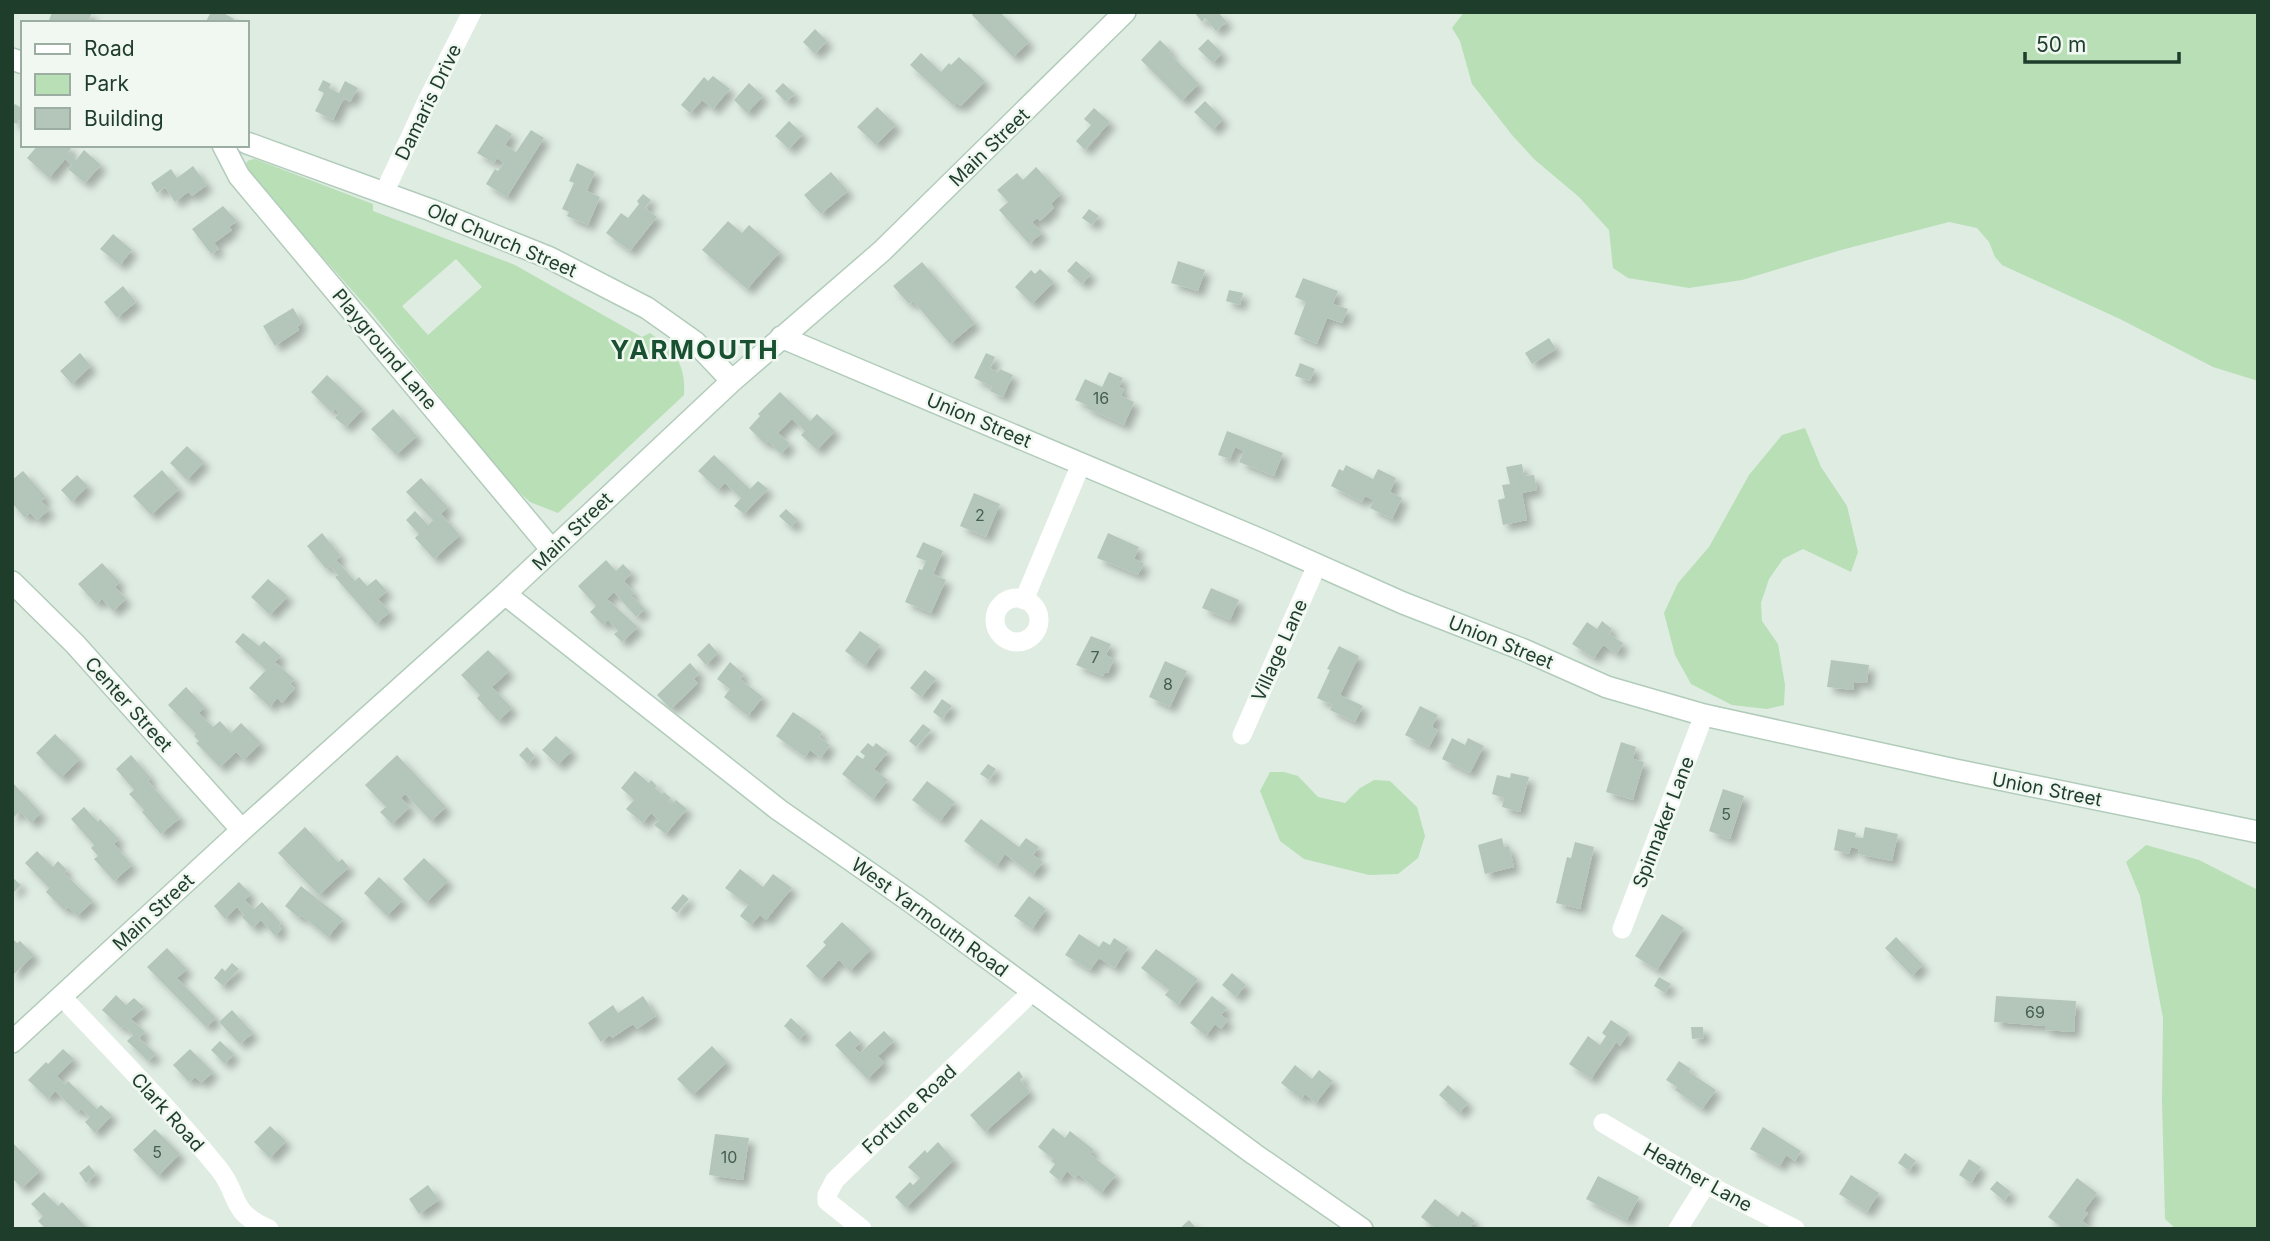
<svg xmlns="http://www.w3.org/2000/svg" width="2270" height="1241" viewBox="0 0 2270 1241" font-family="Inter,sans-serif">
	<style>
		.green { fill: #b8dfb6; fill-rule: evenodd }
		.building { fill: #b4c6ba; filter: url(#shadow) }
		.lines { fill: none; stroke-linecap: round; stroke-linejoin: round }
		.secondary-casing { stroke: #b1ccba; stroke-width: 24 }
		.street { stroke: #fff; stroke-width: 19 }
		.secondary { stroke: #fff; stroke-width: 21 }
		.labels { text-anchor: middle; stroke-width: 5; stroke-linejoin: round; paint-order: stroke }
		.number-label { font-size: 16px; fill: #445f4f }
		.street-label { font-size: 19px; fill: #1f3d2b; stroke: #f0f8f1 }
		.district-label { font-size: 26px; font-weight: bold; letter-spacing: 2px; fill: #195031; stroke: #f0f8f1 }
	</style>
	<defs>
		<filter id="shadow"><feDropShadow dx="6" dy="6" stdDeviation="3.5" flood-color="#0004"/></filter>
	</defs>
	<rect width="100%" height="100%" fill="#dfece2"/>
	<!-- green -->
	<path class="green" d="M1464 12H2258V381L2213 367 2120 319 2002 265 1995 257 1989 242 1977 228 1949 222 1841 250 1742 280 1689 288 1628 278 1613 268 1609 230 1579 197 1535 160 1512 135 1472 84 1460 41 1452 28Z
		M255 159 373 204V211L515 265 642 337 650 333C674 350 686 363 684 395L558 513 530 502 510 484 373 314 250 175 246 163 249 160ZM456 259 482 287 428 335 402 306Z
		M1805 428 1821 467 1847 506 1858 552 1851 572 1803 549 1783 559 1769 579 1761 603 1762 621 1778 644 1785 685 1784 705 1767 709 1732 705 1691 684 1675 655 1664 613 1678 583 1709 547 1749 475 1782 435Z
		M1270 772H1284L1298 776 1318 797 1345 803 1360 788 1374 780 1390 781 1417 807 1425 836 1418 858 1398 874 1369 875 1304 859 1280 841 1260 791Z
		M2146 845 2199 860 2258 890V1229H2176L2165 1219 2162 1101 2163 1018 2140 896 2126 862Z"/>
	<!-- building -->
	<path class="building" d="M52 12H92L88 23H48Z
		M211 12H222L234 19 232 23H205Z
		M975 12H1000L1029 42 1013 57 972 15Z
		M1194 12H1218L1227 22 1216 31 1205 18 1202 22Z
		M815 29 827 41 815 54 803 42Z
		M1208 39 1222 53 1213 63 1198 49Z
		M1160 40 1171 51 1169 53 1199 84 1182 101 1141 60Z
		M921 53 941 72 949 63 951 65 959 57 985 81 961 106 957 103 954 106 910 65Z
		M713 76 730 89 713 109 702 100 690 113 681 105 704 77 708 81Z
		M323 80 331 84 329 88 339 93 345 81 358 88 350 102 344 98 333 120 315 111 324 93 318 90Z
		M749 83 763 96 747 113 734 100Z
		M783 83 795 94 786 102 775 91Z
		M1205 101 1223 119 1213 130 1194 112Z
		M15 104 23 109V122L19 120 17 124 12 122 14 117 12 116V108Z
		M877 107 896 125 876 145 857 127Z
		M1094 108 1110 122 1085 150 1076 141 1091 125 1084 119Z
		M789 121 803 134 789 149 775 136Z
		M496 124 512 134 505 145 516 152 531 130 544 138 507 197 486 184 495 169 498 171 504 163 497 158 494 163 477 153Z
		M38 145H67L71 149 68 152 76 160 84 150 101 165 85 183 68 169 72 165 65 159 49 178 27 158Z
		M577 163 595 172 587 191 600 197 588 225 567 216 569 212 562 209 574 183 569 181Z
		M193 166 207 185 192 196 188 192 175 202 165 187 157 193 151 183 171 169 177 178Z
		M1036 167 1061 194 1051 204 1054 208 1040 221 1037 218 1032 222 1042 233 1029 244 999 210 1008 202 997 190 1017 173 1023 180Z
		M831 172 848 191 821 214 804 195Z
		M643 194 651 200 645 208 657 217 630 251 606 233 621 213 628 218 639 204 637 201Z
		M223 206 237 221 229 227 232 230 214 243 219 249 211 254 192 229Z
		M1089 209 1099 216 1092 225 1082 218Z
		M728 221 742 233 749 225 780 252 747 289 702 250Z
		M113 234 132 250 120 265 100 249Z
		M1076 261 1091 274 1082 284 1067 271Z
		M1178 261 1205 270 1198 291 1171 283Z
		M922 262 975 323 950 344 913 301 909 304 893 286Z
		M1040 269 1054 282 1032 304 1015 287 1031 270 1035 274Z
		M1303 278 1338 291 1333 304 1348 309 1342 323 1327 318 1317 344 1294 334 1306 302 1295 297Z
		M123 286 136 302 117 318 104 302Z
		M1229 290 1243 293 1240 305 1226 301Z
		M293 308 302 323 297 327 299 330 275 346 263 326Z
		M1549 338 1556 349 1532 364 1525 353Z
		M80 353 91 366 72 384 60 371Z
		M986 353 995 357 990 368 998 372 1000 369 1013 375 1003 397 990 391 992 387 974 378Z
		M1300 363 1315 369 1310 381 1295 376Z
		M1109 372 1123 378 1119 387 1124 389 1121 396 1134 402 1124 425 1086 408 1087 405 1075 400 1085 379 1102 387Z
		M327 375 363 409 346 427 335 418 339 413 335 409 331 412 311 392Z
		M780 392 810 421 817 414 835 431 817 450 801 435 805 431 792 419 778 433 790 444 781 454 768 441 765 444 749 428 760 416 758 414Z
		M393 409 417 436 396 455 371 429Z
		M1227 431 1283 453 1274 476 1239 462 1244 451 1235 447 1230 459 1218 455Z
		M187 446 204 462 187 480 170 463Z
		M714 455 750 489 758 481 768 489 744 514 734 506 741 498 725 483 718 490 698 471Z
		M1522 464 1524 476 1534 475 1537 490 1522 493 1527 520 1503 525 1498 500 1505 498 1502 485 1510 484 1506 467Z
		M1346 465 1373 479 1378 469 1396 478 1390 492 1402 498 1392 519 1370 508 1374 500 1365 496 1362 502 1331 486 1339 469 1343 471Z
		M162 470 179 489 151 515 133 496Z
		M23 471 46 497 41 501 49 510 37 520 30 513 25 518 12 503V480Z
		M77 475 88 486 72 502 61 490Z
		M421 478 448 507 441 514 460 535 434 559 415 538 419 534 406 520 415 511 428 525 433 520 406 492Z
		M974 493 1000 504 986 537 960 526Z
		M786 509 798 520 791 527 779 516Z
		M322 533 341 556 336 560 355 581 359 577 367 586 376 579 387 591 378 599 390 612 376 624 335 577 338 575 330 566 326 569 307 546Z
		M1108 533 1139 547 1134 559 1144 563 1138 575 1097 558Z
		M923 542 943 551 933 574 946 580 931 613 905 602 919 569 922 570 926 561 916 557Z
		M606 560 616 571 623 564 632 573 624 581 634 593 631 595 645 609 636 617 614 592 607 599 638 627 622 642 614 634 618 631 608 620 603 625 590 612 596 606 578 586Z
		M102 563 120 582 115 587 126 599 113 611 102 599 96 604 78 584Z
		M268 579 288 596 270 615 251 597Z
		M1211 588 1239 600 1230 620 1202 608Z
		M1602 621 1612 629 1609 634 1623 643 1617 654 1603 645 1594 658 1572 644 1587 622 1597 629Z
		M860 631 880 645 865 666 845 651Z
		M243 633 259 646 264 641 281 656 275 662 294 679 290 684 295 688 282 703 277 698 270 707 249 688 266 670 235 642Z
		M1091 636 1111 644 1106 655 1114 659 1108 673 1105 672 1103 676 1076 665Z
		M709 643 718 653 706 665 697 655Z
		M1339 646 1359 656 1340 695 1363 706 1355 722 1330 710 1332 705 1317 698 1330 670 1327 669Z
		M488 650 509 671 492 687 512 708 498 721 477 698 480 695 461 675Z
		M1831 660 1869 665 1867 683 1854 682 1853 690 1827 687Z
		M1165 661 1187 671 1170 707 1149 697Z
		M730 662 744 674 740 679 763 697 748 716 724 697 730 689 717 679Z
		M690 663 699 673 694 679 698 683 671 709 657 695Z
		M925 670 936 679 921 697 910 688Z
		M186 687 205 707 199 713 213 727 220 721 231 733 241 723 261 743 244 760 236 752 220 767 196 743 199 741 194 736 196 734 168 705Z
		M942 699 952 706 942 719 933 712Z
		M1420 706 1438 715 1432 727 1438 730 1429 747 1405 735Z
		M793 712 822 732 819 737 830 745 821 758 810 750 805 757 776 736Z
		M923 724 931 730 916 747 909 741Z
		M55 734 80 759 61 778 36 753Z
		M556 736 572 751 558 765 542 750Z
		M1452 738 1465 745 1468 738 1484 746 1470 773 1442 759Z
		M1621 742 1636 747 1633 759 1644 762 1633 800 1606 792Z
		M868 743 873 747 876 743 888 752 874 769 888 780 873 799 842 774 857 755 863 759 865 756 860 752Z
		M527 747 535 756 528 764 519 755Z
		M131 755 151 778 148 781 180 818 161 834 142 812 144 810 129 794 134 790 116 769Z
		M397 755 446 807 431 821 405 794 401 798 410 807 392 824 380 812 386 807 365 785Z
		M988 764 996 769 989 780 980 774Z
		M635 771 649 783 651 780 657 786 655 788 662 794 664 792 671 798 668 801 672 804 676 800 687 809 666 834 654 825 659 820 651 813 643 823 626 809 634 800 621 788Z
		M1511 773 1529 777 1520 812 1502 807 1504 798 1492 794 1497 775 1510 778Z
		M927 781 955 802 940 821 912 800Z
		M12 782 41 813 31 823 20 811 12 819Z
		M1723 789 1744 796 1730 839 1709 831Z
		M84 807 98 822 100 819 119 839 114 844 132 865 114 881 94 859 98 856 91 848 94 845 71 819Z
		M981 819 1019 847 1026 838 1039 847 1033 855 1043 862 1033 875 1005 854 997 866 964 841Z
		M305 827 338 862 342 859 349 867 319 895 278 853Z
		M1865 827 1898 834 1892 861 1858 854 1859 849 1851 847 1849 854 1834 850 1838 829 1856 833 1855 837 1863 838Z
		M1502 838 1504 847 1509 846 1514 867 1485 874 1478 845Z
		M1575 842 1594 847 1580 909 1556 903 1567 857 1571 858Z
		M37 851 53 867 58 861 67 870 64 873 93 901 77 916 68 907 64 910 46 892 49 888 25 863Z
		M424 858 448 881 426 903 403 879Z
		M740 869 763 887 773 874 792 888 766 920 760 915 751 925 740 916 748 905 725 888Z
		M12 877 21 885 12 894Z
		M379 877 403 900 387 916 364 893Z
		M239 882 251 894 245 900 254 909 262 902 281 923 279 926 282 929 275 936 261 920 253 928 242 917 244 915 237 907 225 919 214 906Z
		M301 886 343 919 328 937 301 915 299 918 285 906Z
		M683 894 689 899 677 913 671 908Z
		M1029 896 1046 909 1032 929 1014 916Z
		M1662 914 1684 928 1657 970 1635 956Z
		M842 922 871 949 850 971 839 960 820 980 806 966 826 945 823 942Z
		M1079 934 1099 947 1103 941 1110 945 1114 938 1128 947 1115 968 1099 958 1090 970 1065 955Z
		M1896 937 1923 965 1912 976 1885 948Z
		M12 938 17 943 20 941 34 955 12 976Z
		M167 948 187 969 177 978 216 1018 206 1027 147 967Z
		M1156 949 1198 979 1178 1005 1165 995 1169 990 1141 968Z
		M232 963 239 969 223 986 214 978 222 968 225 971Z
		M1232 973 1246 985 1236 997 1222 985Z
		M1659 977 1671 984 1665 993 1654 986Z
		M116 995 126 1005 134 998 144 1007 131 1019 145 1032 139 1038 156 1054 148 1061 127 1041 133 1035 124 1026 121 1028 102 1010Z
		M643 996 656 1016 637 1029 633 1024 612 1038 610 1035 601 1042 588 1023 613 1005 618 1013Z
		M1212 996 1227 1008 1221 1015 1228 1020 1221 1029 1215 1024 1206 1036 1190 1023Z
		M1996 996 2076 1001 2074 1032 2045 1030V1026L1994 1022Z
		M232 1010 253 1033 240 1044 219 1022Z
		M791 1018 806 1032 799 1040 784 1026Z
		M1611 1020 1629 1032 1620 1046 1616 1042 1591 1079 1569 1064 1588 1036 1600 1045 1606 1036 1602 1033Z
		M1691 1027H1703L1704 1038 1692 1039Z
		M850 1031 861 1042 855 1048 860 1053 884 1031 894 1041 878 1056 884 1063 867 1079 835 1045Z
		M220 1041 234 1054 225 1064 211 1050Z
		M712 1046 727 1062 693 1095 677 1079Z
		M63 1049 74 1059 57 1076 65 1084 68 1081 97 1109 101 1105 112 1115 95 1133 85 1122 90 1117 81 1109 77 1112 55 1091 48 1099 28 1080 46 1062 48 1064Z
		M190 1049 213 1072 201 1083 195 1077 189 1082 173 1065Z
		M1679 1061 1691 1069 1689 1072 1716 1090 1702 1109 1675 1090 1677 1087 1666 1080Z
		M1295 1065 1312 1079 1319 1070 1333 1081 1316 1103 1305 1094 1301 1099 1281 1083Z
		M1019 1071 1023 1077 1020 1080 1030 1092 985 1132 970 1115Z
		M1448 1085 1468 1103 1459 1113 1439 1095Z
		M270 1126 286 1141 270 1158 254 1142Z
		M1763 1127 1801 1151 1795 1161 1786 1155 1780 1166 1750 1149Z
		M1053 1128 1065 1138 1070 1131 1094 1150 1090 1154 1116 1175 1101 1193 1078 1174 1075 1178 1067 1171 1060 1181 1049 1172 1055 1164 1051 1161 1053 1159 1038 1147Z
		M155 1129 180 1154 158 1176 133 1150Z
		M715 1134 749 1138 743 1180 709 1175Z
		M12 1142 40 1171 22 1188 12 1178Z
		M938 1142 954 1160 906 1208 895 1197 910 1182 913 1185 920 1178 908 1167 925 1150 927 1153Z
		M1905 1153 1916 1161 1909 1171 1898 1163Z
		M1969 1159 1981 1167 1971 1183 1959 1175Z
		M89 1165 96 1174 86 1183 79 1173Z
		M1851 1175 1879 1193 1867 1212 1839 1194Z
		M1598 1176 1639 1197 1627 1220 1586 1199Z
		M2077 1178 2097 1193 2084 1211 2088 1213 2082 1221 2093 1229H2064L2048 1217Z
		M1997 1181 2011 1192 2004 1201 1990 1189Z
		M428 1185 439 1200 419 1214 409 1199Z
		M44 1192 58 1206 62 1202 88 1229H46L38 1221 43 1216 31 1204Z
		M1435 1199 1458 1217 1462 1211 1475 1221 1469 1229H1436L1421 1217Z
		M1189 1220 1197 1229H1179Z"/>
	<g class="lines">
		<!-- secondary casing -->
		<g class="secondary-casing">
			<path id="secondary" d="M12 59 23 63
				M247 143 431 210 550 258 647 308 695 342 732 381
				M223 145 239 176 552 550
				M781 337 1266 542 1403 603 1524 650 1607 687 1704 715 1955 770 2258 832
				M12 582 75 644 242 830
				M505 594 779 810 914 904 1254 1154 1362 1229
				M12 1042 242 830 505 594 732 381 882 251 1125 12"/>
		</g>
		<!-- street -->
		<path class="street" d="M384 193 426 103 472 12
			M995 620a22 22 0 1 1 44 0a22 22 0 1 1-44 0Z
			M1024 600 1081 464
			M1242 735 1317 565
			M1622 929 1704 715
			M62 997C115 1053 170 1109 219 1169 241 1197 228 1211 269 1229
			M1603 1123 1706 1184 1795 1229
			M862 1229 827 1201V1195L835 1180 1033 991
			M1678 1229 1706 1184"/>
		<!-- secondary -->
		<use href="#secondary" class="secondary"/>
	</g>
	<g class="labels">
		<!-- number labels -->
		<g class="number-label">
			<text x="1101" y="404">16</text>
			<text x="980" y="521">2</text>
			<text x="1095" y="663">7</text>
			<text x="1168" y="690">8</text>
			<text x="1726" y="820">5</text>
			<text x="2035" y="1018">69</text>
			<text x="157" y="1158">5</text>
			<text x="729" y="1163">10</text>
		</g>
		<!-- street labels -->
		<g class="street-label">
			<text transform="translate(428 102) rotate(-64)" y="7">Damaris Drive</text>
			<text transform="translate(989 147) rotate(-44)" y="7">Main Street</text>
			<text transform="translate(502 240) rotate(23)" y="7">Old Church Street</text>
			<text transform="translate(385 349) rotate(50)" y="7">Playground Lane</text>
			<text transform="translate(979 420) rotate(23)" y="7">Union Street</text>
			<text transform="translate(572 531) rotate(-44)" y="7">Main Street</text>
			<text transform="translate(1501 642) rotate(22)" y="7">Union Street</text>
			<text transform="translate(1279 650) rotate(-66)" y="7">Village Lane</text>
			<text transform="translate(129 704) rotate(48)" y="7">Center Street</text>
			<text transform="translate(2047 789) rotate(11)" y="7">Union Street</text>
			<text transform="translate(1663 822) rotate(-69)" y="7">Spinnaker Lane</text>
			<text transform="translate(153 912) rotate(-43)" y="7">Main Street</text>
			<text transform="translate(930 917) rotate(36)" y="7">West Yarmouth Road</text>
			<text transform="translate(909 1109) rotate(-43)" y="7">Fortune Road</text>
			<text transform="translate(168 1112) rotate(48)" y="7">Clark Road</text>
			<text transform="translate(1698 1177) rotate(29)" y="7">Heather Lane</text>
		</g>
		<!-- district labels -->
		<g class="district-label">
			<text x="695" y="359">YARMOUTH</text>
		</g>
	</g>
	<!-- border -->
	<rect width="2270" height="1241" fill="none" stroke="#1f3d2b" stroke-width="28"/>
	<!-- legend -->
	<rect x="21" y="21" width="228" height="126" fill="#f0f8f1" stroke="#9cada2" stroke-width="2"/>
	<rect x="35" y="44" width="35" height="10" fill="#ffffff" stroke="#9cada2" stroke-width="2"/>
	<text x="84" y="56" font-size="21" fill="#1f3d2b">Road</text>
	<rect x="35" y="74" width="35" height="21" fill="#b8dfb6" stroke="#9cada2" stroke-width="2"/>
	<text x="84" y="91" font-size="21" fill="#1f3d2b">Park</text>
	<rect x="35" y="108" width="35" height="21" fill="#b4c6ba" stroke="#9cada2" stroke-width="2"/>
	<text x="84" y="126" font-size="21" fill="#1f3d2b">Building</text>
	<!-- scale -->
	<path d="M2025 52v10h154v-10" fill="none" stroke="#1f3d2b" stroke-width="3.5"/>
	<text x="2036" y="52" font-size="21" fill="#1f3d2b" stroke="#f0f8f1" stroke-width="5" paint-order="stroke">50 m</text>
</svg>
